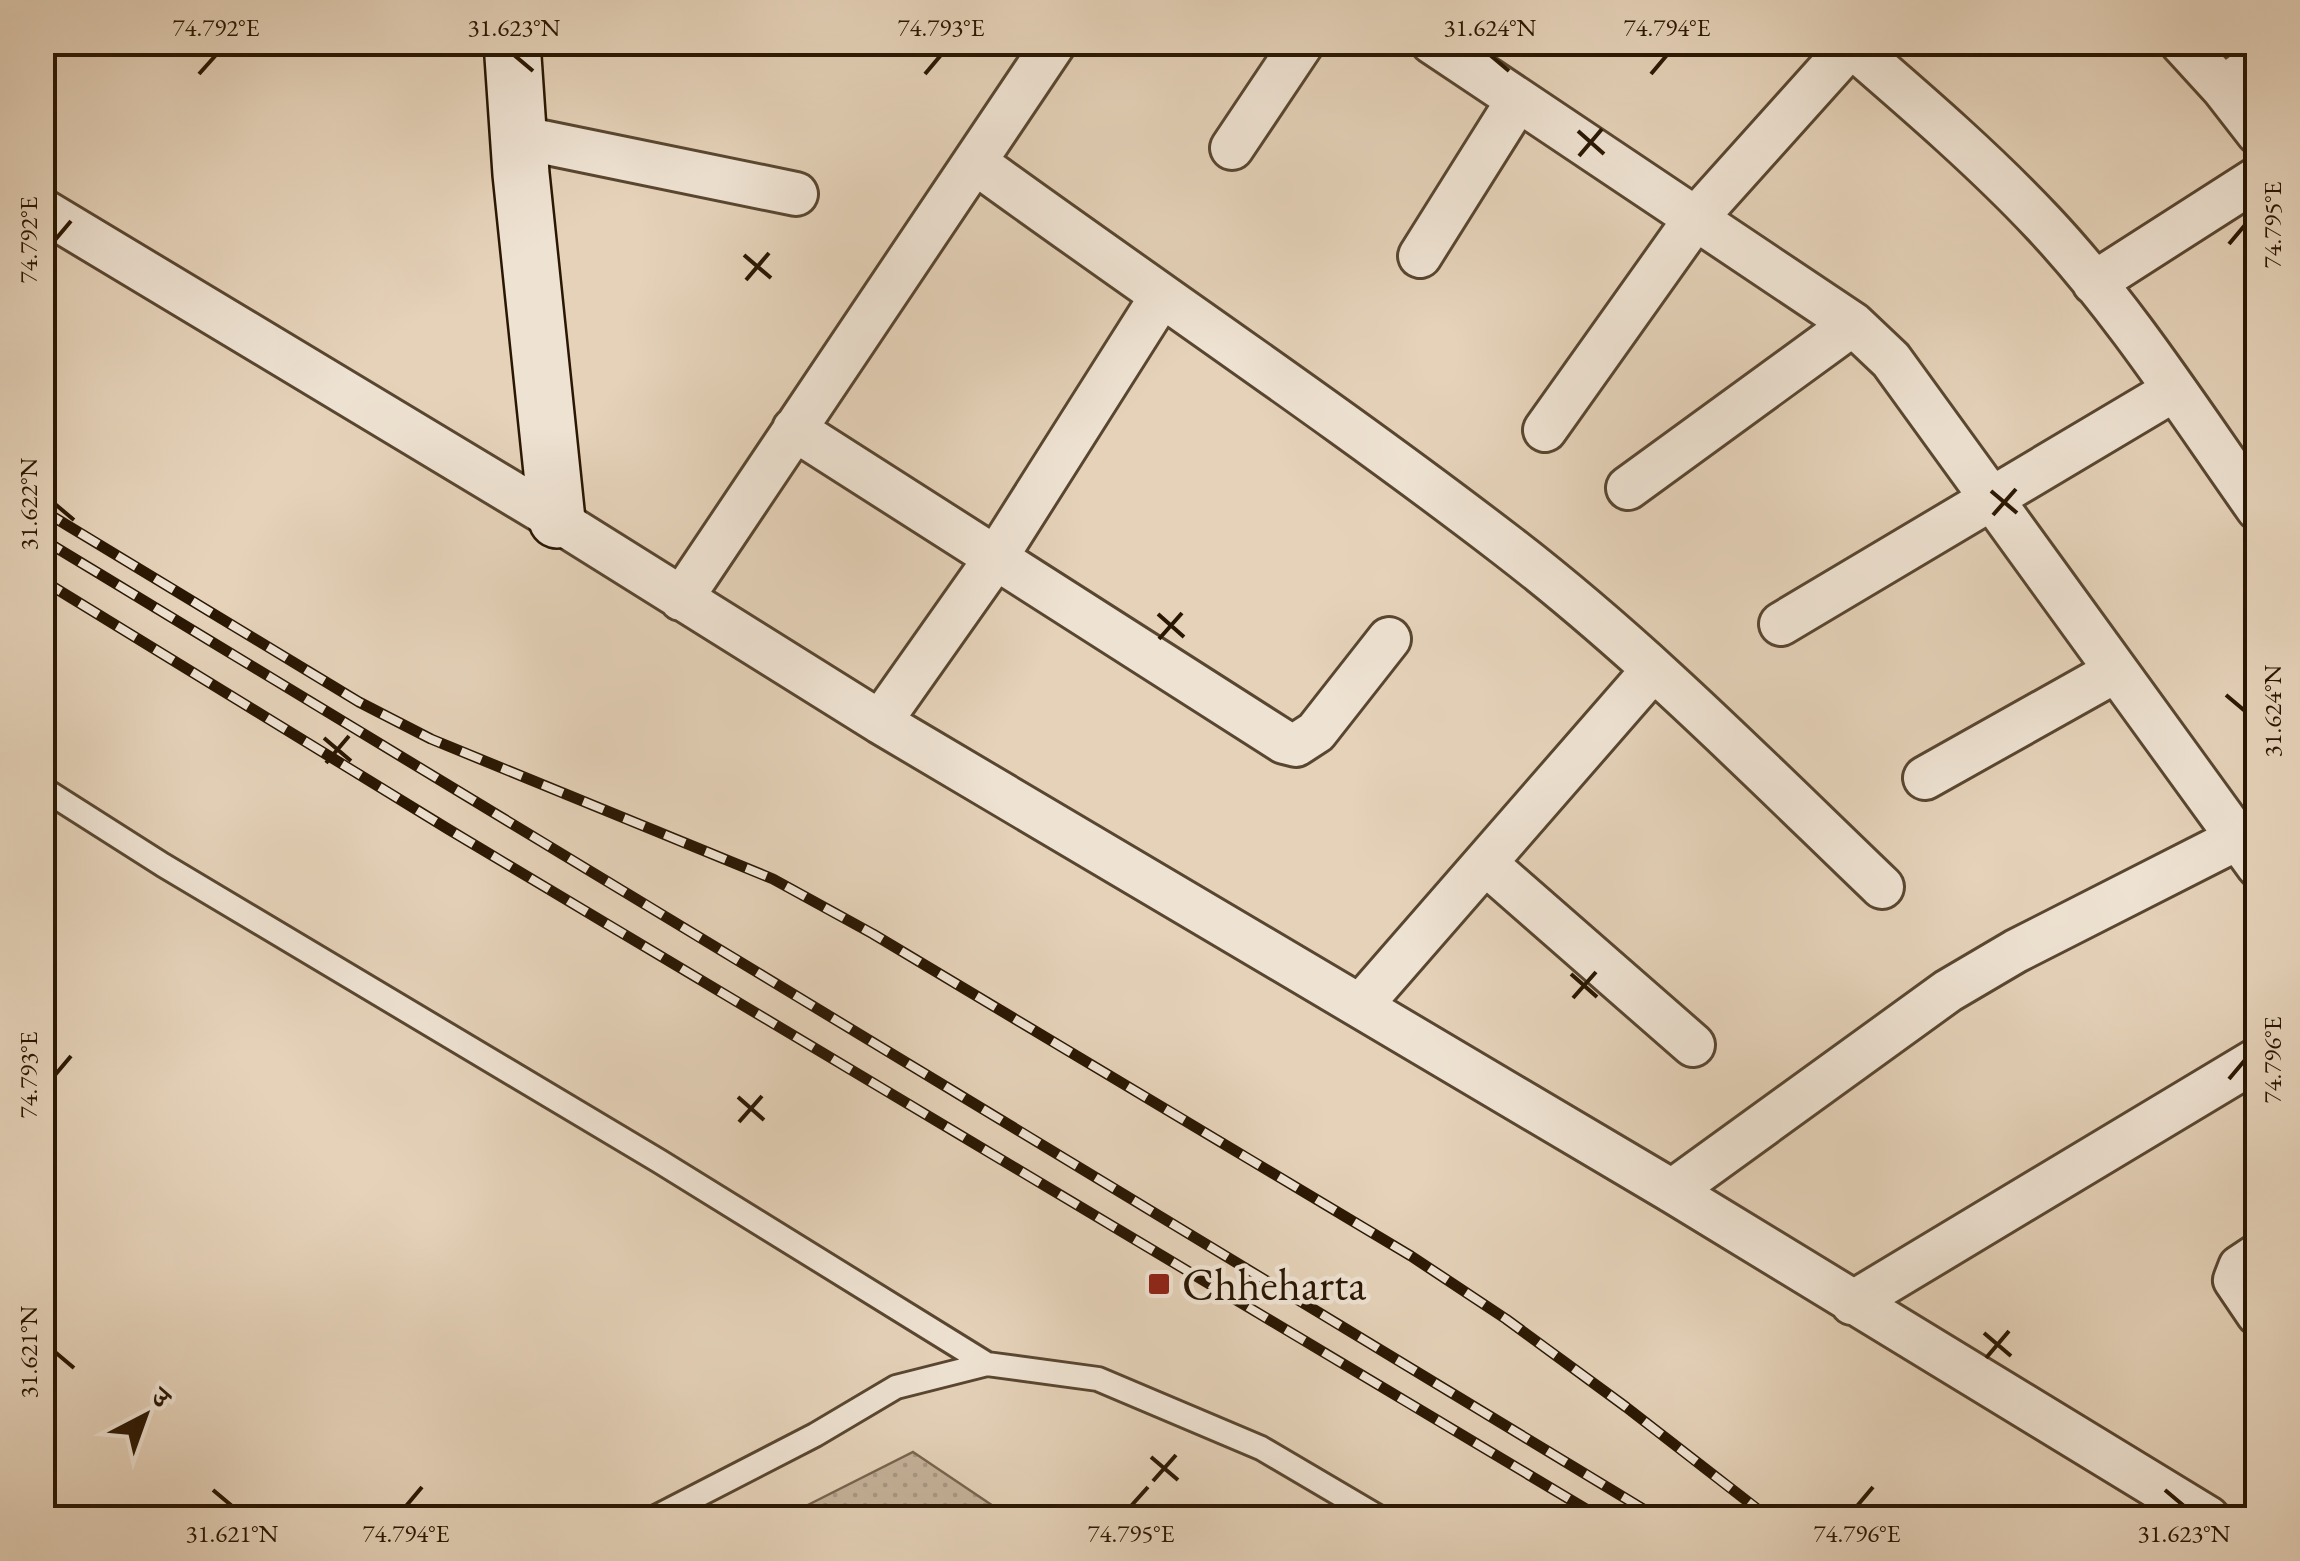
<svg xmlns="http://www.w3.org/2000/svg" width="2300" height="1561" viewBox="0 0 2300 1561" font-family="'EB Garamond','Noto Serif Devanagari',serif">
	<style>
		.park { fill: url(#park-dots); stroke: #78644e; stroke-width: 2.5 }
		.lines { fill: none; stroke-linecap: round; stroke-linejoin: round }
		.lane-casing { stroke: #594630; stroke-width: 28 }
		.street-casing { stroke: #594630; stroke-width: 48 }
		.secondary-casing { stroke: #2a1703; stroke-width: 60 }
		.lane { stroke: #eee2d2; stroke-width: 22 }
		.street { stroke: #eee2d2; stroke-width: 42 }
		.secondary { stroke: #eee2d2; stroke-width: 55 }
		.rail-casing { stroke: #2a1703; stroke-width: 11 }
		.rail { stroke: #eee2d2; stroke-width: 8; stroke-dasharray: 22; stroke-linecap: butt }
		.ticks { fill: none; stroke: #2a1703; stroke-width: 4 }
		.poi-dot { fill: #8f2418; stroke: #eee2d2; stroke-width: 4 }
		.labels { text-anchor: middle; stroke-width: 9; stroke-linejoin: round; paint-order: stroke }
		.poi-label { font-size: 45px; fill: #2a1703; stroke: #eee2d2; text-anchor: start }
		.neatline { fill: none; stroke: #2a1703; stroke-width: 4 }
		.ticks-label { font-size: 25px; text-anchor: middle; fill: #2a1703 }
	</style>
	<defs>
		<pattern id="park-dots" width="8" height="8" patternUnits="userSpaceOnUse" patternTransform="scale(2.5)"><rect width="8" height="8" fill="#c5b29a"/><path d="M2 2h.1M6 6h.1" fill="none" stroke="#a99883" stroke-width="1.8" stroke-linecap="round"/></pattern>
	</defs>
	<rect width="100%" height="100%" fill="#e5d2b9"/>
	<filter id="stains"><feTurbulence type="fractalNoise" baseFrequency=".002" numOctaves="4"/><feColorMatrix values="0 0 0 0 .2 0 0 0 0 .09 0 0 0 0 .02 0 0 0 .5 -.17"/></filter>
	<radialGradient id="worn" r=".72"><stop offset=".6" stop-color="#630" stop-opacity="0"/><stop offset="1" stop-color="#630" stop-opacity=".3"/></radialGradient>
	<!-- park -->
	<path class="park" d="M913 1452 1011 1518H782Z"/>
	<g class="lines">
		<!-- lane casing -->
		<g class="lane-casing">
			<path id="lane" d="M42 788 163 865 659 1161 987 1364
				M654 1518 815 1435 896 1387 987 1364 1098 1379 1261 1448 1380 1518"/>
		</g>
		<!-- street casing -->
		<g class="street-casing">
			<path id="street" d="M1432 42 1853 324 1891 360 2258 866
				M1847 42C1914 100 1983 159 2043 223 2124 309 2190 413 2258 509
				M2181 42 2223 88 2258 133
				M2223 88 2258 62
				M518 137 796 194
				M1232 148 1303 42
				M976 163C1152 291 1333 412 1506 545 1640 648 1760 770 1882 887
				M42 210 557 520 880 722 1672 1191 2208 1518
				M1420 256 1518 100
				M2094 283 2258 178
				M794 429 1284 742 1296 745 1316 732 1389 639
				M1545 430 1695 219 1854 42
				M1628 488 1853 324
				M681 599 1055 42
				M1781 624 2174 390
				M880 722 995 559 1161 297
				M1925 778 2114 672
				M1485 863 1693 1045
				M1361 1005 1653 670
				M1672 1191 1948 991 2016 951 2258 828
				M2258 1255 2240 1267 2235 1280 2258 1314
				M1852 1303 2258 1059"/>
		</g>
		<!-- secondary casing -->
		<g class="secondary-casing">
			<path id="secondary" d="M512 42 521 174 557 520"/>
		</g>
		<!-- lane -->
		<use href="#lane" class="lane"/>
		<!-- street -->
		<use href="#street" class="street"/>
		<!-- secondary -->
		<use href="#secondary" class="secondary"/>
		<!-- rail casing -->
		<g class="rail-casing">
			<path id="rail" d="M42 510 359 702 431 739 773 879 873 934 1411 1256 1506 1319 1626 1407 1769 1518
				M42 539 1658 1518
				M42 580 448 829 1601 1518"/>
		</g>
		<!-- rail -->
		<use href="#rail" class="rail"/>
	</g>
	<!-- ticks -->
	<path class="ticks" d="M514 55 533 71M1490 55 1509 71M199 74 216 55M925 74 941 55M1651 74 1667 55M1578 131 1604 154M1579 156 1602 129M55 240 71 221M2229 244 2245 225M744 255 771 278M746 280 769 253M1991 491 2017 513M55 504 74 520M1993 515 2016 489M1158 614 1184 637M1159 639 1182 613M2226 695 2245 711M324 738 351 761M326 763 349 736M1571 974 1597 997M1573 998 1596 972M55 1075 71 1056M2229 1079 2245 1060M738 1097 764 1120M739 1122 762 1096M1984 1333 2011 1356M55 1352 74 1368M1986 1358 2009 1331M1151 1457 1178 1480M1153 1481 1176 1455M213 1490 232 1506M2165 1490 2184 1506M406 1506 422 1487M1131 1506 1148 1487M1857 1506 1873 1487"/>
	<!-- markers -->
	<rect class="poi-dot" x="1147" y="1272" width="24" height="24" rx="5"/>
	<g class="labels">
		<!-- poi labels -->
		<g class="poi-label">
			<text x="1182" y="1300">Chheharta</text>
		</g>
	</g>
	<!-- margin -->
	<rect width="2300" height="1561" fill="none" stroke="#e5d2b9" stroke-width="110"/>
	<!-- north arrow -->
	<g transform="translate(145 1416) rotate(41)" stroke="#eee2d2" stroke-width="8" paint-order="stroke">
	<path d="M0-8L18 38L0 25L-18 38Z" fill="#2a1703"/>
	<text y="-15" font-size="28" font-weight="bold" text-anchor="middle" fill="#2a1703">उ</text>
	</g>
	<rect x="55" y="55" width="2190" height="1451" class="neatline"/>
	<g class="ticks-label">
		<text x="216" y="36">74.792°E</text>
		<text x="514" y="36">31.623°N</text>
		<text x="941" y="36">74.793°E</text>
		<text x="1490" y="36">31.624°N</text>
		<text x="1667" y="36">74.794°E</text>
		<text transform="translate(2272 225) rotate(-90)" y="9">74.795°E</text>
		<text transform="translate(28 240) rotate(-90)" y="9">74.792°E</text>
		<text transform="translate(28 504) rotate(-90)" y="9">31.622°N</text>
		<text transform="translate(2272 711) rotate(-90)" y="9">31.624°N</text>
		<text transform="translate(2272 1060) rotate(-90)" y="9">74.796°E</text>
		<text transform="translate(28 1075) rotate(-90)" y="9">74.793°E</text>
		<text transform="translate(28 1352) rotate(-90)" y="9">31.621°N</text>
		<text x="232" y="1542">31.621°N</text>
		<text x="406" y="1542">74.794°E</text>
		<text x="1131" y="1542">74.795°E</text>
		<text x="1857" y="1542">74.796°E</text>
		<text x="2184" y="1542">31.623°N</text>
	</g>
	<rect width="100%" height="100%" filter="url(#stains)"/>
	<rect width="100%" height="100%" fill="url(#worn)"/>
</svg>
